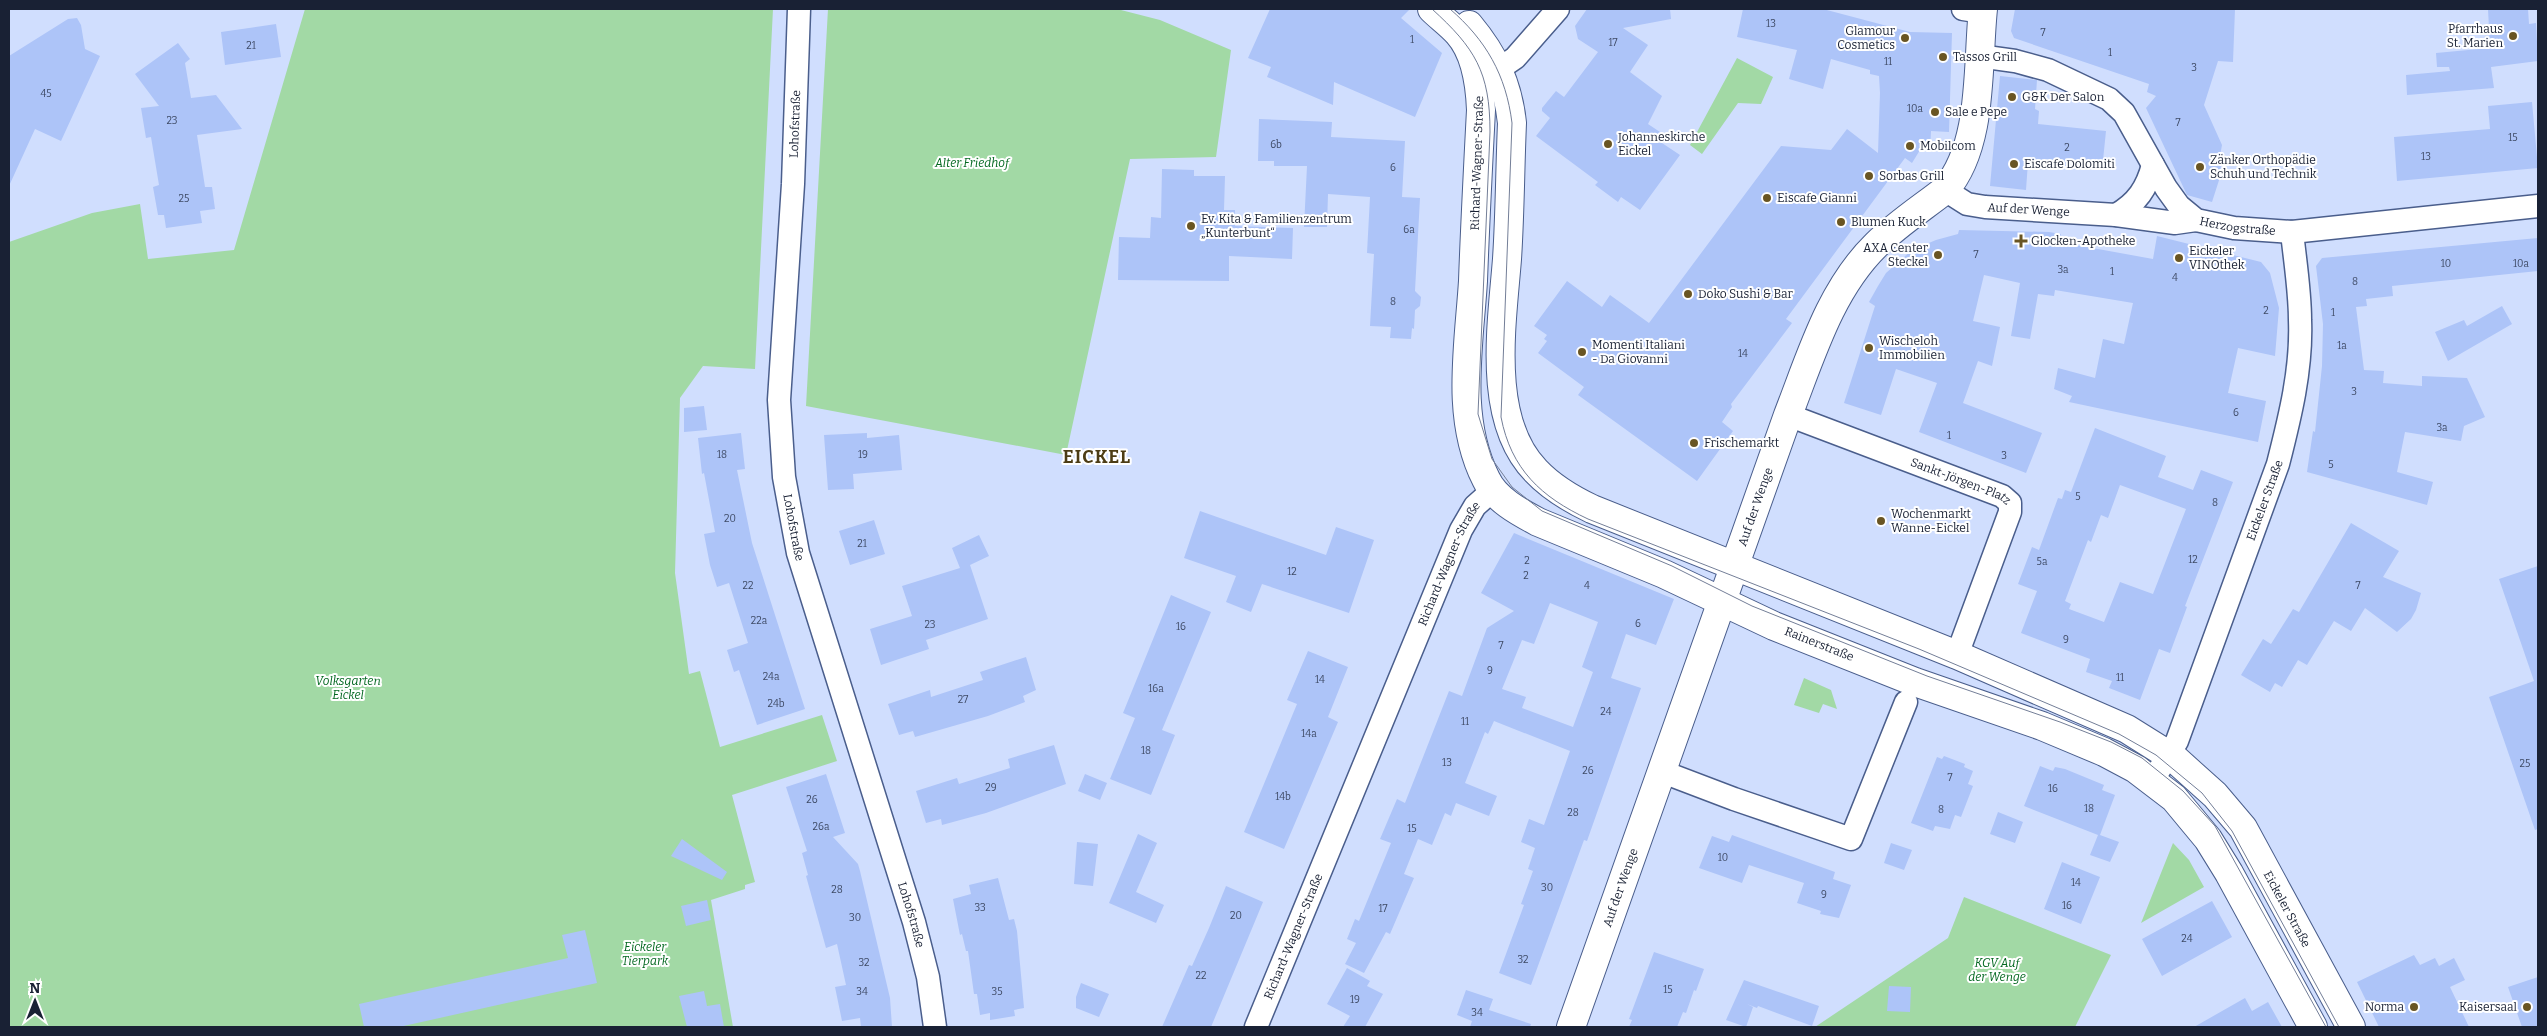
<svg xmlns="http://www.w3.org/2000/svg" width="2547" height="1036" viewBox="0 0 2547 1036" font-family="Bitter,serif">
	<style>
		.green { fill: #a2d9a5 }
		.building { fill: #adc4f8; fill-rule: evenodd }
		.lines { fill: none; stroke-linecap: round; stroke-linejoin: round }
		.minor-casing { stroke: #4a5e8c; stroke-width: 25 }
		.tertiary-casing { stroke: #4a5e8c; stroke-width: 30 }
		.minor { stroke: #fff; stroke-width: 22 }
		.tertiary { stroke: #fff; stroke-width: 28 }
		.tram { stroke: #737e97; stroke-width: 1 }
		.poi-dot { fill: #695523; stroke: #fff; stroke-width: 2 }
		.labels { text-anchor: middle; stroke-width: 4; stroke-linejoin: round; paint-order: stroke }
		.number-label { font-size: 10px; fill: #3e4a65 }
		.poi-label { font-size: 12px; fill: #192134; stroke: #fff; text-anchor: start }
		.street-label { font-size: 12px; fill: #192134; stroke: #fff }
		.park-label { font-size: 12px; font-style: italic; fill: #036820; stroke: #fff }
		.district-label { font-size: 18px; font-weight: bold; letter-spacing: 1px; fill: #4c3c15; stroke: #fff }
	</style>
	<rect width="100%" height="100%" fill="#d0defe"/>
	<!-- green -->
	<path class="green" d="M305 9H773L755 369 703 366 680 398 675 573 689 674 700 671 720 747 822 715 837 761 732 795 755 882 745 885V889L711 900 733 1027H9V242L92 213 140 204 148 259 234 250Z
		M828 9H1117L1160 20 1231 50 1216 157 1130 159 1066 455 806 406Z
		M1737 58 1773 77 1761 104 1738 103 1702 154 1690 145Z
		M1804 678 1831 690 1837 709 1823 704 1819 713 1794 705Z
		M2173 843 2189 860 2204 887 2141 923Z
		M1964 897 2111 955 2075 1027H1815L1948 938Z"/>
	<!-- building -->
	<path class="building" d="M1270 9H1410L1401 18 1442 53 1415 117 1334 82 1333 105 1267 77 1271 67 1248 58Z
		M1587 9H1670L1671 19 1623 28 1648 45 1630 72 1662 96 1648 124 1666 136 1662 143 1680 155 1640 210 1621 197 1618 202 1595 185 1598 182 1536 136 1550 118 1542 111V108L1556 91 1564 97 1598 52 1578 39 1575 26Z
		M1743 9H1823L1910 32 1952 33 1949 132 1931 131 1930 151 1920 150 1912 163 1905 158 1786 319 1792 323 1731 404 1732 407 1722 422 1733 431 1697 481 1578 395 1584 387 1538 353 1547 341 1544 339 1547 335 1534 326 1567 281 1602 307 1610 295 1649 323 1781 146 1831 150 1847 129 1878 153 1880 93 1879 76 1870 74V70L1831 59 1823 89 1789 79 1797 50 1737 37Z
		M2015 9H2235L2233 62 2218 61 2204 105 2222 145 2220 156 2222 161 2220 170 2221 174 2212 202 2187 195 2146 108 2156 96 2147 92 2149 84 2014 38 2011 31Z
		M2488 9H2528L2529 24 2536 23 2538 61 2491 67 2494 88 2407 95 2406 75 2450 71 2449 67H2437L2436 53 2490 48Z
		M77 18 81 25 85 49 100 56 61 141 35 129 9 186V56L68 19Z
		M276 24 281 57 225 65 221 32Z
		M178 43 190 59 185 63 191 98 216 95 242 129 197 135 205 187H212L215 209 200 211 202 223 166 228 164 215H158L153 187 159 185 151 137 146 138 141 108 159 106 135 74Z
		M2000 76 2037 80 2035 109 2039 111 2038 124 2106 131 2102 170 2028 162 2026 190 1990 186Z
		M2532 102 2538 168 2397 181 2394 137 2490 129 2488 106Z
		M1259 119 1332 122 1331 137 1405 141 1402 197 1420 198 1415 291 1421 297 1420 306 1415 310 1414 329 1412 328 1411 339 1390 338 1391 327 1370 326 1374 254 1367 253 1370 197 1328 194 1327 227H1304L1307 166H1274V161H1258Z
		M1162 169 1194 170V176H1225L1224 210H1235V226L1293 228 1292 259 1229 256V281L1118 280 1119 237 1150 238 1151 217 1161 218Z
		M1959 230 2049 232 2061 234 2060 241 2065 243 2153 259 2157 236 2261 262 2270 273 2279 308 2275 356 2238 348 2228 393 2266 401 2258 442 2069 402 2072 396 2054 389 2058 368 2095 378 2103 339 2124 344 2133 303 2055 290 2054 296 2038 294 2030 339 2011 336 2020 283 1984 275 1973 321 2000 327 1992 366 1978 361 1963 403 2042 433 2026 473 1919 432 1937 383 1896 369 1881 415 1844 403 1875 306 1869 302 1878 286 1886 273 1912 250 1936 240 1958 234Z
		M2538 238V271L2392 286 2393 296 2366 299 2367 306 2356 307 2364 370 2384 371 2383 383 2422 386V376L2467 378 2485 417 2464 426 2461 441 2405 432 2397 472 2433 482 2427 505 2307 472 2313 431 2315 432 2322 366 2323 324 2316 266 2322 258Z
		M2502 306 2512 324 2448 361 2435 332 2464 320 2467 326Z
		M704 406 707 430 684 432V408Z
		M2095 428 2166 456 2158 477 2193 490 2201 470 2233 482 2185 606 2187 607 2170 653 2159 649 2140 700 2109 688 2112 681 2086 672 2090 659 2021 633 2037 591 2018 584 2032 547 2039 550 2058 498 2062 499 2065 490 2071 492ZM2120 485 2186 509 2153 594 2120 582 2104 622 2069 609 2071 604 2065 601 2088 540 2091 542 2101 515 2108 518Z
		M741 433 745 469 737 470 752 543 805 709 757 725 739 670 734 672 727 650 748 643 729 583 717 587 710 565 704 534 715 532 704 473 702 474 698 438Z
		M867 433V438L899 435 902 470 853 474 854 489 828 490 824 435Z
		M1200 511 1326 555 1336 527 1374 540 1349 613 1262 584 1251 612 1226 602 1236 576 1184 558Z
		M874 520 885 554 850 565 839 531Z
		M2351 523 2399 551 2383 577 2421 593 2416 610 2411 619 2397 632 2365 608 2351 631 2334 621 2307 665 2298 660 2282 687 2275 683 2270 692 2241 675 2263 639 2271 644 2293 609 2299 612Z
		M1514 533 1674 599 1656 645 1626 634 1611 678 1641 688 1587 841 1584 840 1531 985 1499 973 1524 905 1521 904 1533 871 1528 869 1535 848 1521 842 1529 819 1544 825 1570 751 1494 721 1488 734 1485 732 1465 783 1497 796 1489 816 1456 803 1451 816 1445 813 1432 845 1418 839 1404 874 1414 878 1390 934 1386 932 1364 973 1345 964 1356 943 1347 939 1355 919 1359 921 1391 843 1380 839 1397 799 1405 803 1449 691 1462 696 1487 628 1514 611 1481 593ZM1550 603 1598 622 1582 667 1593 672 1573 727 1522 708 1526 697 1502 689 1522 640 1534 644Z
		M979 535 989 556 970 565 988 619 926 640 929 649 881 665 870 629 912 616 902 586 960 568 952 548Z
		M2538 566V829L2535 830 2489 697 2534 681 2499 579Z
		M1171 595 1211 612 1162 730 1175 735 1151 795 1110 779 1135 718 1123 713Z
		M1308 651 1348 667 1328 717 1338 722 1284 849 1244 832 1297 704 1287 700Z
		M1026 657 1036 690 1023 696 1025 702 988 716 915 737 913 731 899 735 888 704 930 690 931 697 983 680 980 672Z
		M1054 745 1066 784 986 813 942 825 941 819 926 823 916 791 957 778 959 784 1010 768 1008 759Z
		M1944 756 1965 764 1964 767 1973 771 1968 784 1973 786 1961 817 1955 815 1950 829 1935 826 1933 831 1911 823 1937 757 1942 759Z
		M2040 766 2053 771 2055 767 2065 769 2104 785 2102 790 2115 795 2100 835 2119 842 2110 862 2090 855 2098 835 2024 806Z
		M826 774 845 833 833 837 858 864 860 871 890 998 892 1027H861L860 1018 842 1021 835 987 846 985 837 944 826 948 806 876 808 875 802 853 807 851 786 787Z
		M1085 774 1107 783 1100 800 1078 791Z
		M1998 812 2023 822 2015 843 1990 834Z
		M1138 834 1157 843 1136 892 1164 905 1156 923 1109 903Z
		M1732 835 1835 872 1833 879 1851 885 1839 918 1820 914 1821 911 1797 903 1804 883 1749 865 1742 883 1699 868 1712 836 1729 842Z
		M682 839 727 872 722 880 671 856Z
		M1077 842 1098 844 1093 886 1074 884Z
		M1891 843 1912 850 1904 870 1884 863Z
		M2062 862 2100 877 2081 924 2044 909Z
		M998 878 1009 920 1014 919 1017 931 1024 1008 1014 1010 1015 1016 990 1020V1013L980 1015 977 994H974L968 951H966L962 934 960 935 953 899 971 894 969 885Z
		M1226 886 1263 902 1211 1027H1162L1189 965 1192 966 1209 928Z
		M707 900 711 920 686 926 681 906Z
		M2212 901 2232 937 2162 976 2142 939Z
		M585 930 597 983 399 1027H364L359 1004 568 958 562 935Z
		M1654 952 1704 969 1696 991 1694 990 1686 1013 1683 1012 1677 1027H1629L1632 1020 1629 1019Z
		M2414 955 2420 965 2435 958 2439 966 2454 958 2465 980 2450 987 2469 1027H2379L2357 982Z
		M1347 968 1370 981 1367 986 1383 994 1365 1027H1343L1350 1016 1327 1004Z
		M2538 977V1027H2522L2508 987Z
		M1744 980 1819 1006 1812 1026 1758 1006 1757 1008 1747 1004 1753 1007 1746 1027 1726 1020Z
		M1081 983 1109 994 1099 1017 1076 1008V997Z
		M1889 986 1911 987 1910 1012 1887 1011Z
		M1466 990 1493 999 1489 1010 1531 1024 1530 1027H1470L1472 1021 1457 1015Z
		M704 991 707 1006 720 1004 724 1027H687L679 996Z
		M2245 998 2252 1011 2268 1002 2282 1027H2194Z"/>
	<g class="lines">
		<!-- minor casing -->
		<g class="minor-casing">
			<g id="minor">
				<path id="s1" d="M799 9 793 184 779 400 784 477 798 553 914 922 928 977 935 1027"/>
				<path d="M1963 9 1983 12"/>
				<path id="s2" d="M1979 56 2015 61 2048 70 2109 99 2124 113 2166 188 2179 206 2196 220 2234 228 2292 232 2538 206"/>
				<path d="M1499 69 1515 58 1558 9"/>
				<path id="s3" d="M1945 190 1967 204 1985 207 2116 215 2175 223 2196 220"/>
				<path d="M2116 215C2137 203 2147 188 2153 165"/>
				<path id="s4" d="M1788 415 2002 496 2010 503V512L1957 655"/>
				<path d="M1663 772 1734 799 1851 839 1906 702"/>
				<path id="s5" d="M2153 780 2177 741 2278 464C2290 417 2302 369 2300 320 2300 291 2295 261 2292 232"/>
				<path id="s6" d="M1256 1027 1461 530 1475 506 1493 490"/>
			</g>
		</g>
		<!-- tertiary casing -->
		<g class="tertiary-casing">
			<g id="tertiary">
				<path id="s7" d="M1432 9C1440 17 1450 24 1458 33 1476 53 1480 84 1481 110 1478 167 1475 224 1473 281 1469 346 1455 418 1486 479 1495 499 1519 512 1538 522L1664 574 1774 626 1915 682 2042 726 2104 752 2136 769 2174 798 2208 839 2229 873 2313 1027"/>
				<path id="s8" d="M1469 25C1494 55 1508 84 1512 123 1510 168 1510 214 1507 259 1502 324 1486 420 1536 471 1552 488 1571 499 1592 509L1957 655 2127 729 2175 759 2215 795 2243 828 2351 1027"/>
				<path id="s9" d="M1571 1027 1788 415C1811 356 1830 290 1876 245 1897 224 1922 208 1945 190 1984 145 1977 65 1983 9"/>
			</g>
		</g>
		<!-- minor -->
		<use href="#minor" class="minor"/>
		<!-- tertiary -->
		<use href="#tertiary" class="tertiary"/>
		<!-- tram -->
		<path class="tram" d="M1432 9C1475 48 1490 72 1490 132L1478 414 1492 459 1512 487 1542 511 1672 566 1752 606 1927 676 2060 722 2111 742 2142 758 2183 791 2215 826 2326 1027
			M1450 9C1486 40 1506 75 1512 123L1501 417C1511 469 1541 497 1588 519L1919 649 2119 734 2156 755 2202 793 2232 831 2339 1027"/>
	</g>
	<!-- markers -->
	<g class="poi-dot">
		<circle cx="2513" cy="36" r="5"/>
		<circle cx="1905" cy="38" r="5"/>
		<circle cx="1943" cy="57" r="5"/>
		<circle cx="2012" cy="97" r="5"/>
		<circle cx="1935" cy="112" r="5"/>
		<circle cx="1608" cy="144" r="5"/>
		<circle cx="1910" cy="146" r="5"/>
		<circle cx="2014" cy="164" r="5"/>
		<circle cx="2200" cy="167" r="5"/>
		<circle cx="1869" cy="176" r="5"/>
		<circle cx="1767" cy="198" r="5"/>
		<circle cx="1841" cy="222" r="5"/>
		<circle cx="1191" cy="226" r="5"/>
		<path d="M2018.5 233.5h5v5h5v5h-5v5h-5v-5h-5v-5h5z"/>
		<circle cx="1938" cy="255" r="5"/>
		<circle cx="2179" cy="258" r="5"/>
		<circle cx="1688" cy="294" r="5"/>
		<circle cx="1869" cy="348" r="5"/>
		<circle cx="1582" cy="352" r="5"/>
		<circle cx="1694" cy="443" r="5"/>
		<circle cx="1881" cy="521" r="5"/>
		<circle cx="2414" cy="1007" r="5"/>
		<circle cx="2527" cy="1007" r="5"/>
	</g>
	<g class="labels">
		<!-- number labels -->
		<g class="number-label">
			<text x="1771" y="27">13</text>
			<text x="2043" y="36">7</text>
			<text x="1412" y="43">1</text>
			<text x="1613" y="46">17</text>
			<text x="251" y="49">21</text>
			<text x="2110" y="56">1</text>
			<text x="1888" y="65">11</text>
			<text x="2194" y="71">3</text>
			<text x="46" y="97">45</text>
			<text x="1915" y="112">10a</text>
			<text x="172" y="124">23</text>
			<text x="2178" y="126">7</text>
			<text x="2513" y="141">15</text>
			<text x="1276" y="148">6b</text>
			<text x="2067" y="151">2</text>
			<text x="2426" y="160">13</text>
			<text x="1393" y="171">6</text>
			<text x="184" y="202">25</text>
			<text x="1409" y="233">6a</text>
			<text x="1976" y="258">7</text>
			<text x="2446" y="267">10</text>
			<text x="2521" y="267">10a</text>
			<text x="2063" y="273">3a</text>
			<text x="2112" y="275">1</text>
			<text x="2175" y="281">4</text>
			<text x="2355" y="285">8</text>
			<text x="1393" y="305">8</text>
			<text x="2266" y="314">2</text>
			<text x="2333" y="316">1</text>
			<text x="2342" y="349">1a</text>
			<text x="1743" y="357">14</text>
			<text x="2354" y="395">3</text>
			<text x="2236" y="416">6</text>
			<text x="2442" y="431">3a</text>
			<text x="1949" y="439">1</text>
			<text x="722" y="458">18</text>
			<text x="863" y="458">19</text>
			<text x="2004" y="459">3</text>
			<text x="2331" y="468">5</text>
			<text x="2078" y="500">5</text>
			<text x="2215" y="506">8</text>
			<text x="730" y="522">20</text>
			<text x="862" y="547">21</text>
			<text x="2193" y="563">12</text>
			<text x="1527" y="564">2</text>
			<text x="2042" y="565">5a</text>
			<text x="1292" y="575">12</text>
			<text x="1526" y="579">2</text>
			<text x="748" y="589">22</text>
			<text x="1587" y="589">4</text>
			<text x="2358" y="589">7</text>
			<text x="759" y="624">22a</text>
			<text x="1638" y="627">6</text>
			<text x="930" y="628">23</text>
			<text x="1181" y="630">16</text>
			<text x="2066" y="643">9</text>
			<text x="1501" y="649">7</text>
			<text x="1490" y="674">9</text>
			<text x="771" y="680">24a</text>
			<text x="2120" y="681">11</text>
			<text x="1320" y="683">14</text>
			<text x="1156" y="692">16a</text>
			<text x="963" y="703">27</text>
			<text x="776" y="707">24b</text>
			<text x="1606" y="715">24</text>
			<text x="1465" y="725">11</text>
			<text x="1309" y="737">14a</text>
			<text x="1146" y="754">18</text>
			<text x="1447" y="766">13</text>
			<text x="2525" y="767">25</text>
			<text x="1588" y="774">26</text>
			<text x="1950" y="781">7</text>
			<text x="991" y="791">29</text>
			<text x="2053" y="792">16</text>
			<text x="1283" y="800">14b</text>
			<text x="812" y="803">26</text>
			<text x="2089" y="812">18</text>
			<text x="1941" y="813">8</text>
			<text x="1573" y="816">28</text>
			<text x="821" y="830">26a</text>
			<text x="1412" y="832">15</text>
			<text x="1723" y="861">10</text>
			<text x="2076" y="886">14</text>
			<text x="1547" y="891">30</text>
			<text x="837" y="893">28</text>
			<text x="1824" y="898">9</text>
			<text x="2067" y="909">16</text>
			<text x="980" y="911">33</text>
			<text x="1383" y="912">17</text>
			<text x="1236" y="919">20</text>
			<text x="855" y="921">30</text>
			<text x="2187" y="942">24</text>
			<text x="1523" y="963">32</text>
			<text x="864" y="966">32</text>
			<text x="1201" y="979">22</text>
			<text x="1668" y="993">15</text>
			<text x="862" y="995">34</text>
			<text x="997" y="995">35</text>
			<text x="1355" y="1003">19</text>
			<text x="1477" y="1016">34</text>
		</g>
		<!-- poi labels -->
		<g class="poi-label">
			<text x="2503" y="33" text-anchor="end">Pfarrhaus<tspan x="2503" dy="14">St. Marien</tspan></text>
			<text x="1895" y="35" text-anchor="end">Glamour<tspan x="1895" dy="14">Cosmetics</tspan></text>
			<text x="1953" y="61">Tassos Grill</text>
			<text x="2022" y="101">G&amp;K Der Salon</text>
			<text x="1945" y="116">Sale e Pepe</text>
			<text x="1618" y="141">Johanneskirche<tspan x="1618" dy="14">Eickel</tspan></text>
			<text x="1920" y="150">Mobilcom</text>
			<text x="2210" y="164">Zänker Orthopädie<tspan x="2210" dy="14">Schuh und Technik</tspan></text>
			<text x="2024" y="168">Eiscafe Dolomiti</text>
			<text x="1879" y="180">Sorbas Grill</text>
			<text x="1777" y="202">Eiscafe Gianni</text>
			<text x="1201" y="223">Ev. Kita &amp; Familienzentrum<tspan x="1201" dy="14">„Kunterbunt“</tspan></text>
			<text x="1851" y="226">Blumen Kuck</text>
			<text x="2031" y="245">Glocken-Apotheke</text>
			<text x="1928" y="252" text-anchor="end">AXA Center<tspan x="1928" dy="14">Steckel</tspan></text>
			<text x="2189" y="255">Eickeler<tspan x="2189" dy="14">VINOthek</tspan></text>
			<text x="1698" y="298">Doko Sushi &amp; Bar</text>
			<text x="1879" y="345">Wischeloh<tspan x="1879" dy="14">Immobilien</tspan></text>
			<text x="1592" y="349">Momenti Italiani<tspan x="1592" dy="14">- Da Giovanni</tspan></text>
			<text x="1704" y="447">Frischemarkt</text>
			<text x="1891" y="518">Wochenmarkt<tspan x="1891" dy="14">Wanne-Eickel</tspan></text>
			<text x="2404" y="1011" text-anchor="end">Norma</text>
			<text x="2517" y="1011" text-anchor="end">Kaisersaal</text>
		</g>
		<!-- street labels -->
		<g class="street-label">
			<text transform="translate(795 124) rotate(-88)" y="4">Lohofstraße</text>
			<text transform="translate(1477 163) rotate(-88)" y="4">Richard-Wagner-Straße</text>
			<text dy="4" stroke="none"><textPath href="#s3" startOffset="88">Auf der Wenge</textPath></text>
			<text dy="4" stroke="none"><textPath href="#s2" startOffset="331">Herzogstraße</textPath></text>
			<text dy="4" stroke="none"><textPath href="#s4" startOffset="185">Sankt-Jörgen-Platz</textPath></text>
			<text dy="4" stroke="none"><textPath href="#s5" startOffset="302">Eickeler Straße</textPath></text>
			<text dy="4" stroke="none"><textPath href="#s9" startOffset="552">Auf der Wenge</textPath></text>
			<text dy="4" stroke="none"><textPath href="#s1" startOffset="520">Lohofstraße</textPath></text>
			<text dy="4" stroke="none"><textPath href="#s6" startOffset="502">Richard-Wagner-Straße</textPath></text>
			<text dy="4" stroke="none"><textPath href="#s7" startOffset="865">Rainerstraße</textPath></text>
			<text dy="4" stroke="none"><textPath href="#s9" startOffset="148">Auf der Wenge</textPath></text>
			<text dy="4" stroke="none"><textPath href="#s8" startOffset="1358">Eickeler Straße</textPath></text>
			<text dy="4" stroke="none"><textPath href="#s1" startOffset="925">Lohofstraße</textPath></text>
			<text dy="4" stroke="none"><textPath href="#s6" startOffset="98">Richard-Wagner-Straße</textPath></text>
		</g>
		<!-- park labels -->
		<g class="park-label">
			<text x="972" y="167">Alter Friedhof</text>
			<text x="348" y="685">Volksgarten<tspan x="348" dy="14">Eickel</tspan></text>
			<text x="645" y="951">Eickeler<tspan x="645" dy="14">Tierpark</tspan></text>
			<text x="1997" y="967">KGV Auf<tspan x="1997" dy="14">der Wenge</tspan></text>
		</g>
		<!-- district labels -->
		<g class="district-label">
			<text x="1097" y="463">EICKEL</text>
		</g>
	</g>
	<!-- border -->
	<rect width="2547" height="1036" fill="none" stroke="#192134" stroke-width="20"/>
	<!-- north arrow -->
	<g transform="translate(35 1001)" stroke="#ffffff" stroke-width="4" paint-order="stroke">
	<path d="M0-4L9 19L0 12L-9 19Z" fill="#192134"/>
	<text y="-8" font-size="14" font-weight="bold" text-anchor="middle" fill="#192134">N</text>
	</g>
</svg>
